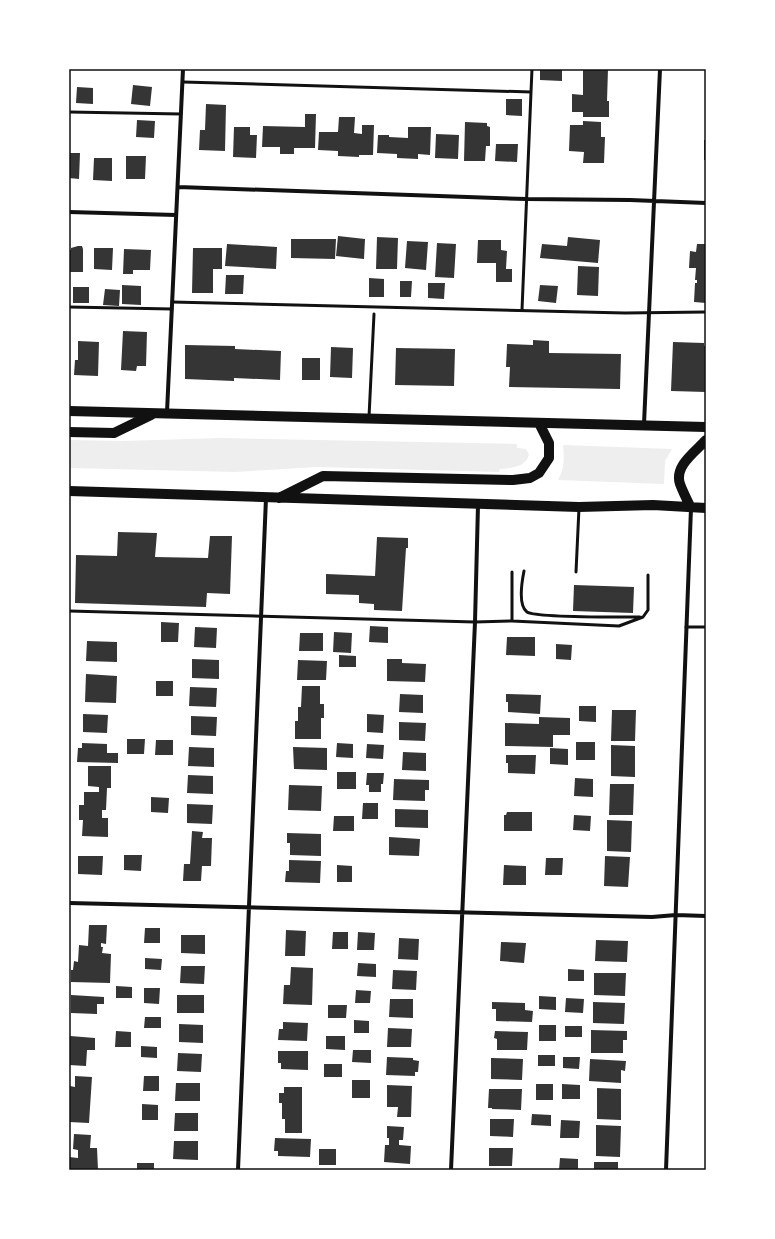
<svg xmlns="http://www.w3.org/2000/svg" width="775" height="1239" viewBox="0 0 775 1239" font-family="Roboto,sans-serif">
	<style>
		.green { fill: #eee }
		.building { fill: #353535 }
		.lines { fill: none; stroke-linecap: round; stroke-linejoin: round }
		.service { stroke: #111; stroke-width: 3 }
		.minor { stroke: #111; stroke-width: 4 }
		.primary { stroke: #111; stroke-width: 10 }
		.neatline { fill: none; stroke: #111; stroke-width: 1.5 }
	</style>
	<rect width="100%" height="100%" fill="#fff"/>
	<!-- green -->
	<path class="green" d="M221 438 517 444V448L526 449 529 454C527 467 511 468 500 469L499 472 318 467 235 472 69 468V440L122 441Z
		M563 445 672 449 665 461 664 484 558 480C565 467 564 459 563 445Z"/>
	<!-- building -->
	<path class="building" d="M540 69H562V81L540 80Z
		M583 69H608L607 101H609V117H583V112H572V94L583 95Z
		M133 85 152 87 150 106 131 104Z
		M77 87 93 88V104L76 103Z
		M506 99H522V116L506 115Z
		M206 104 226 105 225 151 199 150 200 130H205Z
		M305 114H316L315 148H294V154H280V147H262L263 126 305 127Z
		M339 117H355L354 133 362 134V125H374L373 155H359V157L338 156V151L318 150 319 132H338Z
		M137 120 155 121 154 138 136 137Z
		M583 121 601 122V137H605L604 163H583L584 152 569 151 570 125H583Z
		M465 122 487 123V126L490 127V146H486L485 161H464Z
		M234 127H250V135H257L256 158 233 157Z
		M408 127H431L430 155 418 154V159L397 158V154L377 153 378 135H389V137L408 138Z
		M436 134 459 135 458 159 435 158Z
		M704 140H706V160H704Z
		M496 144H518L517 162 495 161Z
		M69 153H80L79 179 69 178Z
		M126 156H146L145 179H126Z
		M94 158H112V181L93 180Z
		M338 236 365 239 364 259 336 256Z
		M377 237 398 238 397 269H376Z
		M568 237 600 240 598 263 540 258 542 244 567 246Z
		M291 239H336L335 259 291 258Z
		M478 240H501V250L507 251 506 269H512V282H496V263H477Z
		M407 241 428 242 426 270 405 268Z
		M437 243 456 244 454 278 435 277Z
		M227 244 277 247 276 269 225 266Z
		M697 244H706V303L694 302 695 283H697V280H695L696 268H689L690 251 696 252Z
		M78 246H82L83 249V272H69V250H71V248Z
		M94 248H113L112 270 94 269Z
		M193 248H222V269H213V293H192Z
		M124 249 151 250 150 270H133V274H123Z
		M578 266 599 267 598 296 577 295Z
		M226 275H244L243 294H225Z
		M369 278 384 279V297H369Z
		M400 281H412L411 297H400Z
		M428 283H445L444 299 428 298Z
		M122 285 141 286V305L122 304Z
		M540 285 558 286 556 303 538 301Z
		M73 287H89V303H73Z
		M105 289 120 290 119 306 103 305Z
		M123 331 147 332 146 366H137L136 371 121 370Z
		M533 340 549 341V353L621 354 620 389 509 387 510 367H506L507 344 533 345Z
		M78 341 99 342 98 376 74 375 75 360H78Z
		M673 342 704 343V346H706V392L671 391Z
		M185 345 235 346V349L281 351 280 380 234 378V381L185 379Z
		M331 347 353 348 352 378 330 377Z
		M396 348 455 349 454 386 395 385Z
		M302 358H320V380H302Z
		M118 532 157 533 155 557 208 558 210 536H232L230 594 207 593 206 607 75 603 76 555 117 556Z
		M377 537 408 538V548H406L402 611 374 610V604L359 603V595L326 594V574L375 576Z
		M574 585 634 587 633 613 573 611Z
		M161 622 179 623 178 642H161Z
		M370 626 388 627V643L369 642Z
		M195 627 217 628 216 648 194 647Z
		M334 632 352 633 351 653 333 652Z
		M300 633H323V651H299Z
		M507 637H535V656L506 655Z
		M87 641 117 642V662L86 661Z
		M556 644 572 645 571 660 556 659Z
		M339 655 356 656V667H339Z
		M192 659 219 660V679L192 678Z
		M387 659H402V663L426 664 425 682 387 681Z
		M298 660 327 661 326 680H297Z
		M86 674 117 676 116 703 85 702Z
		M156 681H173V696H156Z
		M302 686H320V704H324V718H321V739H295V721H298V707H301Z
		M190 687 217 688 216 707 189 706Z
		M400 694 423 695V713L399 712Z
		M506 694 541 695 540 714 508 712V702H506Z
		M579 706H596V722L579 721Z
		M612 710H636L635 741H611Z
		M83 714 108 715 107 733 83 732Z
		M367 714 384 715 383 733 367 732Z
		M191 716 217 717 216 736 191 735Z
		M539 717 570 718V735H553V747L505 746V723L539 724Z
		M399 722 426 723 425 741 399 740Z
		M127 739H145L144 754H127Z
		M156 740H173V755H155Z
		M576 742H595V760H576Z
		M82 743 107 744V753H118V763L77 762 78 748H82Z
		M337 743 353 744V758L336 757Z
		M367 744 384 745 383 759 366 758Z
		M611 745 635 746V777L611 776Z
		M189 747 214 748V767L188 766Z
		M293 747 327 748V770L294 769Z
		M550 748 568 749V765L550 764Z
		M403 752 426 753V771L402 770Z
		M506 755H536L535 774 508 773V763H506Z
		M88 766H111V788H107L106 810H102V818H108V837L82 836 83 820H79V805H84V792H99V787L88 786Z
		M337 772H356V789H337Z
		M367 773H384L383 784H381V792H369V785H366Z
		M188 775 213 776V794L187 793Z
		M575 778 593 779V797L574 796Z
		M394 779 429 780V790H425V801L393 800Z
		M610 784H634L633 815H609Z
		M289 785 322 786 321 811 288 810Z
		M151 797 169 798 168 813 151 812Z
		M363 803H378V819H362Z
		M187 804 213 805 212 824 187 823Z
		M395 809 428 810V828L395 827Z
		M507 812H532V831H504V815H506Z
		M574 815 591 816 590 831 573 830Z
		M334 816H354V831H333Z
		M607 820 632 821 631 852 607 851Z
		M192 831 203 832 202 838H212L211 866H202L201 881H183L184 864H190Z
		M287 833 321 834V856L290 855V843H287Z
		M389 837 420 839 419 856 389 855Z
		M124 855H142L141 871 124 870Z
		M78 856H103L102 875 78 874Z
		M605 856 630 857 628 887 604 886Z
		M546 858H563L562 875H545Z
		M289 860 321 861 320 883 285 882 286 871H289Z
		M337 865 352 866V882H337Z
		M504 865 526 866V885H503Z
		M89 925H107L106 944 101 943V947H103L102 953 111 954 110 983 71 982V970H73L74 961 78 962 79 945 88 946Z
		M145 928H160V943H144Z
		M286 930 306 931 305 956H285Z
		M333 932H348V949H332Z
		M358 932 375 933 374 950H357Z
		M181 935H205V954L181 953Z
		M399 938 419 939 418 960 398 959Z
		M596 940 628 941 627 962 595 961Z
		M501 942 526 943 524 963 500 961Z
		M145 958 162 959 161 970 145 969Z
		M358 963 376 964V977L357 976Z
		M181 966H205L204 984 180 983Z
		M291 967 313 968 312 1005 283 1004 284 985H290Z
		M568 969 584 970V981H568Z
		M393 970 417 971 416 990 392 989Z
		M594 973H626L625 996 594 995Z
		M116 986 132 987V998H116Z
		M144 988H160L159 1004 144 1003Z
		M356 990 371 991 370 1003H355Z
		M71 995 104 997V1004H97V1014L71 1013Z
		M177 995H204V1013H177Z
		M539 996 556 997V1010L539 1009Z
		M566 998 584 999 583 1013 565 1012Z
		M390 999H413V1018L389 1017Z
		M492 1002 525 1003V1010L533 1011 532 1022 496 1021V1009H492Z
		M593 1002 625 1003 624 1024 593 1023Z
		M328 1005H347L346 1018H328Z
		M145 1017H161V1028H144Z
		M354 1020 369 1021V1033H354Z
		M283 1022 308 1023 307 1041 278 1040 279 1029H283Z
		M179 1024 203 1025V1043L179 1042Z
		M539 1025H556V1041H539Z
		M565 1026H582V1037H565Z
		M388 1028 412 1029 411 1047H387Z
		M591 1030 627 1031V1040H623V1053H591Z
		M116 1031 131 1032V1047H115Z
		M495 1031 528 1032 527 1050H497V1039L494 1038Z
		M70 1036 95 1038V1050H87L86 1066 69 1065Z
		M326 1036H345V1050L326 1049Z
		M141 1046 157 1047V1058L141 1057Z
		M353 1050H371V1063L352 1062Z
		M278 1051H308V1070L281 1069V1063H278Z
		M178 1053 202 1054 201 1072 177 1071Z
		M538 1055H555V1066H538Z
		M387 1057 413 1058V1060L419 1061 418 1072H415V1076L386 1075Z
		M563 1057H580L579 1069 563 1068Z
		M491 1058 523 1059 522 1080 491 1079Z
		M590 1059 626 1061 625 1071 621 1070V1083L589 1081Z
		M324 1064H342V1077H324Z
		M75 1076 92 1077 89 1123 69 1122 70 1086 75 1087Z
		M144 1076H159V1091H143Z
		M352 1080H370V1098H352Z
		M176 1083H200V1101H175Z
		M536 1084H553V1100H536Z
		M562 1084 580 1085V1099H562Z
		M387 1085 412 1086 411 1117H397L398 1107H387Z
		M284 1087H302V1133H285V1119H282V1103H279V1093H284Z
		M597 1088 621 1089V1120L597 1119Z
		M489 1089H522L521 1110 492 1109V1108H488Z
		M142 1104 158 1105V1120H142Z
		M175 1113H198V1131H174Z
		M532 1114 551 1115V1126L531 1125Z
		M490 1119H514L513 1137 490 1136Z
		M561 1120 580 1121 579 1138H560Z
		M596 1125 621 1126 620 1157 596 1156Z
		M387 1126 404 1127 403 1140H399V1145L411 1146 410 1164 384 1162 385 1145H389V1138H387Z
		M74 1134 91 1135 90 1148H97L98 1170H69V1157L78 1158V1150L73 1149Z
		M275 1138 311 1139 310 1157 278 1156V1151H274Z
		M174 1141H198V1160L173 1159Z
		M489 1148H513L512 1166H489Z
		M319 1149H336V1165H319Z
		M560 1158 578 1159V1170H559Z
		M594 1162H618V1170H594Z
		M137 1163H154V1170H137Z"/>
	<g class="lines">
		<!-- service -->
		<path class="service" d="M183 82 531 92 532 69
			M69 112 181 114
			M172 302 625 313 706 312
			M69 307 172 309
			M522 310 531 92
			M369 417 374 314
			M524 571C522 581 518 605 527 612 536 618 624 617 640 617
			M512 572V621
			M576 572 579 508
			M69 611 475 622 512 621 619 626 643 617 648 610V575
			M686 627H706"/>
		<!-- minor -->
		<path class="minor" d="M178 187 526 199 630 200 706 203
			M69 212 176 215
			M167 412 183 69
			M644 424 660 69
			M69 903 652 917 676 915 706 916
			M238 1170 266 498
			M451 1170 475 622 478 505
			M666 1170 691 508"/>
		<!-- primary -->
		<path class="primary" d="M69 411 706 427
			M69 432 114 433 151 415
			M69 491 579 507 653 505 706 508
			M279 498 323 476 513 480 530 478 539 473 549 458V443L539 423
			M691 508C687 500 683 492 680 484 674 466 695 452 706 440"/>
	</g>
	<!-- border -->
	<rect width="775" height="1239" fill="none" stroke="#ffffff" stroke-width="140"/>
	<rect x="70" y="70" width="635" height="1099" class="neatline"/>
</svg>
